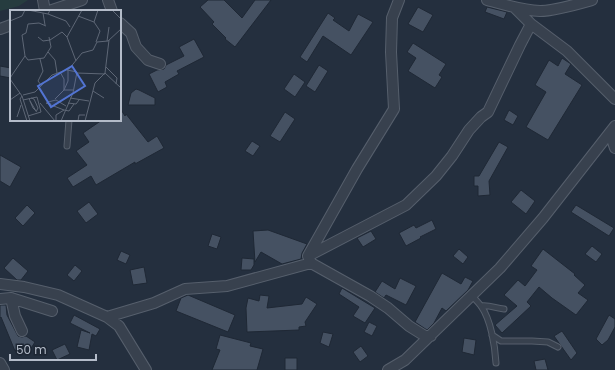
<svg xmlns="http://www.w3.org/2000/svg" width="615" height="370" viewBox="0 0 615 370" font-family="Poppins,sans-serif">
	<style>
		.green { fill: #263c3f }
		.building { fill: #455162; stroke: #1f2835 }
		.lines { fill: none; stroke-linecap: round; stroke-linejoin: round }
		.service-casing { stroke: #565f6c; stroke-width: 7 }
		.minor-casing { stroke: #565f6c; stroke-width: 12 }
		.service { stroke: #38414e; stroke-width: 5 }
		.minor { stroke: #38414e; stroke-width: 10 }
		.inset-road { fill: none; stroke: #5e6776; stroke-width: 1 }
		.view { fill: #5274d3; fill-opacity: 0.15; stroke: #5274d3; stroke-width: 2 }
		.inset-edge { fill: none; stroke: #b4bcc9; stroke-width: 2 }
	</style>
	<rect width="100%" height="100%" fill="#242f3e"/>
	<!-- green -->
	<path class="green" d="M0 0H28L19 6 0 11Z"/>
	<!-- building -->
	<path class="building" d="M208 0H224L242 18 255 0H271L235 47 225 39 226 38 212 24 214 22 200 7Z
		M418 7 433 15 423 32 408 24Z
		M487 7 507 12 504 19 485 12Z
		M328 13 335 18 333 20 349 31 358 14 373 22 351 55 323 36 307 62 300 57Z
		M194 39 204 57 177 71 179 74 165 82 167 87 158 92 149 74 157 70 164 69 166 65 184 56 179 47Z
		M413 43 446 64 439 75 442 77 435 88 408 71 416 58 407 52Z
		M562 58 571 64 565 74 582 85 548 140 526 127 546 92 535 85 549 60 558 66Z
		M319 65 328 71 315 92 306 86Z
		M0 66 11 68V78L0 76Z
		M294 74 305 82 295 97 284 89Z
		M136 89 139 90 155 98V105H128L131 93Z
		M120 108 125 116 126 114 148 142 157 136 164 148 135 164V162L96 185 91 176 73 187 67 178 87 165 76 151 89 142 83 133 102 120H120Z
		M509 110 518 116 513 125 504 120Z
		M285 112 295 119 280 142 270 136Z
		M252 141 260 146 253 156 245 151Z
		M499 142 508 147 489 181 490 195 478 196V186H474V176H479Z
		M0 155 21 167 10 187 0 181Z
		M521 190 535 201 526 214 511 202Z
		M89 202 98 214 86 223 77 211Z
		M27 205 35 213 23 226 15 218Z
		M576 205 614 228 609 236 571 212Z
		M432 220 436 229 420 237 421 238 406 246 399 233 414 225 416 228Z
		M268 230 307 244 302 253 301 259 282 264 261 252 255 262 253 231Z
		M371 231 376 239 363 247 357 238Z
		M212 234 221 237 217 249 208 246Z
		M592 246 602 254 596 262 585 254Z
		M459 249 468 257 463 264 453 256Z
		M543 249 575 274 574 275 585 285 578 293 588 300 576 315 552 298 539 287 527 302 531 306 502 333 495 325 517 306 504 295 518 280 525 286 537 270 531 266Z
		M121 251 130 255 126 264 117 260Z
		M13 258 28 271 21 280H17L4 268Z
		M242 258 254 259V265L251 270H241Z
		M75 265 82 271 74 281 67 275Z
		M144 267 147 283 133 285 130 270Z
		M442 273 461 284 465 277 473 281 468 290 446 311 442 308 434 323 427 330 415 322Z
		M400 278 416 286 406 305 386 295 384 298 375 292 382 281 395 289Z
		M342 288 375 308 365 323 353 316 359 307 339 294Z
		M188 295 235 315 228 332 176 311 181 298Z
		M260 295 269 296 267 308 302 304 306 297 317 304 305 322 306 326 299 327V330L247 332 246 308 248 298 259 301Z
		M0 305H6L7 315 18 336 22 337 26 336 35 342 30 350 21 344 15 351 1 317 0 318Z
		M74 315 100 329 96 336 92 334 89 350 77 347 81 330 90 333 70 323Z
		M609 315 615 319V327L608 340 602 345 596 339Z
		M369 322 377 326 372 336 364 332Z
		M562 331 577 353 571 360 554 336Z
		M323 332 333 334 329 347 320 343Z
		M220 335 251 343 250 346 263 349 257 370H212L220 350 216 349Z
		M464 338 476 340 474 355 462 352Z
		M65 344 70 354 57 360 52 350Z
		M361 346 368 356 360 362 353 352Z
		M285 358H297V370H285Z
		M545 359 548 370H536L534 361Z"/>
	<g class="lines">
		<!-- service casing -->
		<g class="service-casing">
			<path id="service" d="M67 146 69 120
				M472 296C475 299 478 302 481 306 491 320 495 346 496 363
				M481 306C490 305 495 308 504 309
				M492 335 501 341H532L548 342 558 347"/>
		</g>
		<!-- minor casing -->
		<g class="minor-casing">
			<path id="minor" d="M43 0 45 11
				M108 0 112 11
				M399 0 392 18 391 52 394 109 357 169 308 256 311 263 370 296 388 308 409 326 425 336H431
				M487 0C505 5 521 10 540 11 554 11 578 4 592 0
				M515 8 531 24 567 51 615 99
				M49 11 82 0
				M120 23 131 33 136 47 148 60 160 64
				M0 29 11 25
				M610 133 615 148
				M308 256 406 205 436 176 452 156 469 130 481 117 488 112 520 45 531 24
				M0 284 24 287 58 295 107 317 119 326 146 370
				M11 298 52 311
				M0 299 11 298 15 316 22 331
				M107 317 154 303 185 289 227 286 311 263
				M0 363 4 370
				M388 370 405 360 500 268 543 218 615 126"/>
		</g>
		<!-- service -->
		<use href="#service" class="service"/>
		<!-- minor -->
		<use href="#minor" class="minor"/>
	</g>
	<!-- overview -->
	<g transform="translate(10 10)">
		<rect width="111" height="111" fill="#242f3e"/>
		<path class="inset-road" d="M18 0 38 4 40 0M102 0 111 9M33 3 35 15M38 4 56 11 60 17M68 6 84 12M0 11 12 6 15 0M28 27 33 31 40 30 52 22 57 27M97 31 99 17M86 32 90 21 84 12 88 0M38 42 45 50 47 63M15 46 18 50 34 48 41 37 39 27M30 49 33 61 28 71 31 75M66 51 57 27 72 0M96 57 107 68 106 74M50 62 54 69V80H63M67 63 95 64M95 63 111 78M0 68 15 46 12 25 16 23 18 14 29 13 36 16M0 69 12 86 20 111M54 80 58 71V60M83 81 94 88M13 85 25 82 42 65 59 59 72 43 83 40 87 32 98 31 111 19M12 86 10 89 17 111M19 88 20 91 23 98 26 101 20 91M21 88 24 89 28 98 26 102M60 88 79 91M45 89 54 80M0 90 10 83M13 90 27 87 31 102 18 106M38 92 46 90 56 96M30 93 45 111M58 93 66 94 69 90M41 94 36 93 54 100 46 105V111M54 100 59 101 64 94M7 107 11 95M51 111 63 83 67 62 57 60M68 111 69 105H75M75 111 85 73 95 63 99 30"/>
		<path class="view" d="M62 56 75 76 41 97 28 76Z"/>
		<rect width="111" height="111" class="inset-edge"/>
	</g>
	<!-- scale -->
	<path d="M10 354v6h86v-6" fill="none" stroke="#b4bcc9" stroke-width="2"/>
	<text x="16" y="354" font-size="12" fill="#b4bcc9" stroke="#1d2633" stroke-width="3" paint-order="stroke">50 m</text>
</svg>
